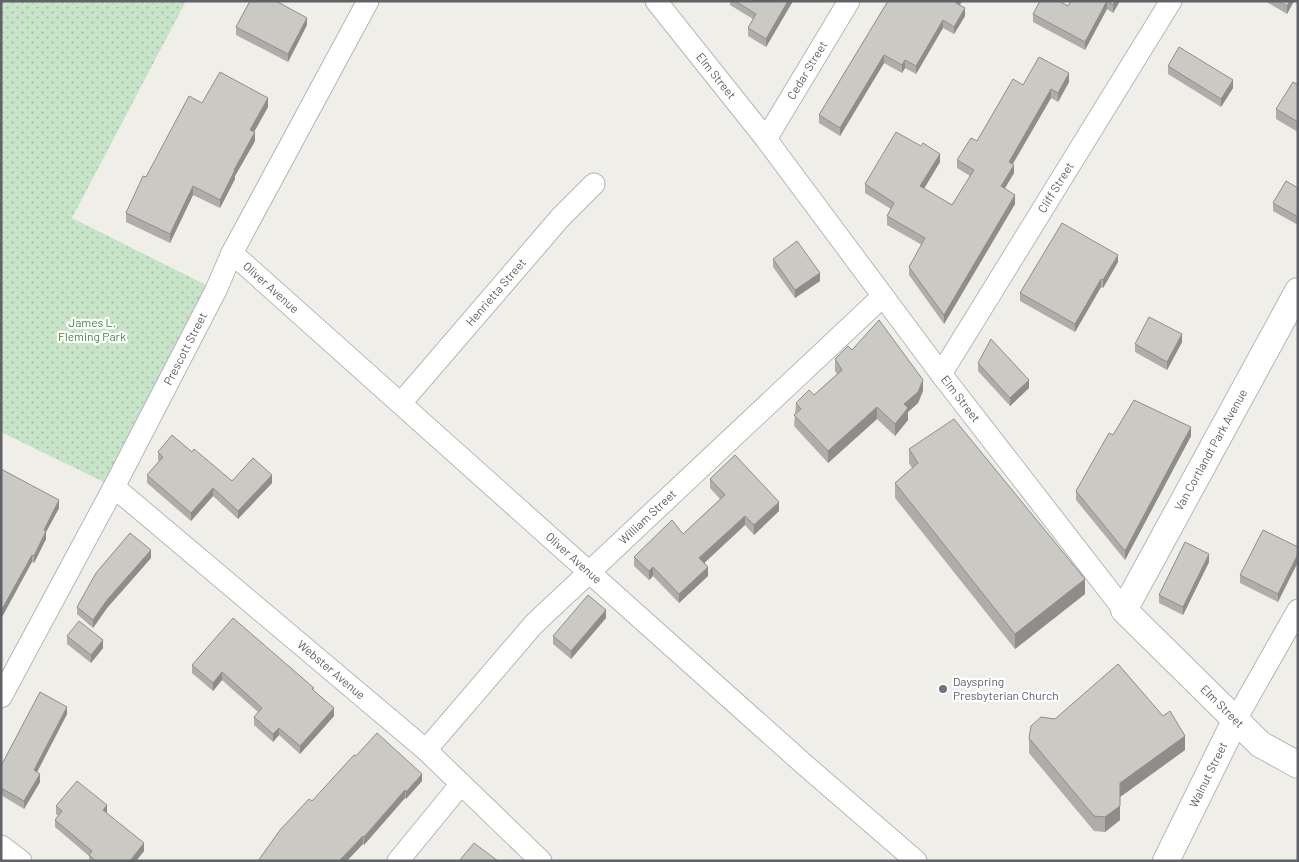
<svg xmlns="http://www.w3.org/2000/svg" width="1299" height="862" viewBox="0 0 1299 862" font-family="Barlow,sans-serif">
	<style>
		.park { fill: url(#park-dots) }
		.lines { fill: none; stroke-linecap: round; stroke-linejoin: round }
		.minor-casing { stroke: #b4b7bb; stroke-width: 23 }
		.tertiary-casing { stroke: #b4b7bb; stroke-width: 28 }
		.minor { stroke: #fff; stroke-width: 21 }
		.tertiary { stroke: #fff; stroke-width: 26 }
		.wall { fill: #afada9 }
		.shaded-wall { fill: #8e8d89 }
		.building { fill: #cbc9c4; stroke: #8e8d89 }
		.worship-dot { fill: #6b7280; stroke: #fff; stroke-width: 2 }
		.labels { text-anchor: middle; stroke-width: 4.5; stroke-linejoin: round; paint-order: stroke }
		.street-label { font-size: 12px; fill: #5f6266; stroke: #fff }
		.park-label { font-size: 12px; fill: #3f8544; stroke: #fff }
		.worship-label { font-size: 12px; fill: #5b616d; stroke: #fff; text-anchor: start }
	</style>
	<defs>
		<pattern id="park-dots" width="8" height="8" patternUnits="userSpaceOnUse" patternTransform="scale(1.25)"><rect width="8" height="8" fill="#c7e4c8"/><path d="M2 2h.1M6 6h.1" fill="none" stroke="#a5bca6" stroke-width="1.8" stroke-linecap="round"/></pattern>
	</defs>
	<rect width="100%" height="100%" fill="#efeee8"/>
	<!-- park -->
	<path class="park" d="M1 1H186L72 218 216 290 114 487 1 432Z"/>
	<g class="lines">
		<!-- minor casing -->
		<g class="minor-casing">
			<g id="minor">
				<path id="s1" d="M656 1 766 139 941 374 1124 610"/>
				<path id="s2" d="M766 139 849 1"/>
				<path id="s3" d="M232 253 806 766 916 861"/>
				<path id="s4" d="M941 374 1171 1"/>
				<path id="s5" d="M401 403 560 218 594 184"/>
				<path id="s6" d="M114 487 426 750 541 861"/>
				<path id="s7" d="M1 697 114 487 216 290 232 253 368 1"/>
				<path d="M1235 721 1298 610"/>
				<path id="s8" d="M426 750 534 624 883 296"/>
				<path d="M1 846 21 861"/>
				<path d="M398 861 461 784"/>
			</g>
		</g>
		<!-- tertiary casing -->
		<g class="tertiary-casing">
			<g id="tertiary">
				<path id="s9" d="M1298 291 1124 610 1260 744 1298 765"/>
				<path id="s10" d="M1166 861 1235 721"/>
			</g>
		</g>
		<!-- minor -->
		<use href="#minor" class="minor"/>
		<!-- tertiary -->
		<use href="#tertiary" class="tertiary"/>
	</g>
	<!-- wall -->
	<path class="wall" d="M730 1H793L766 47 748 36V28L753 19 730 5Z
		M888 1H962L960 5 965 16 954 34 943 28 916 74 905 68 902 73 884 63 840 136 819 123V115Z
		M1071 1H1120L1113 13 1107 9 1085 50 1033 22V14L1068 6Z
		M1265 1H1294L1287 14Z
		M307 25 288 62 236 35V27Z
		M1168 66 1233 88 1221 107 1168 74Z
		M1069 82 1058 102 1051 98 1013 164 1014 173 1004 188 1015 204 944 324 909 275V267L922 245 887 225V216L891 209 865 193V184L940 162 924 189 952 205 970 176 957 168V160L977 141 1023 85Z
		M1298 85V132L1276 119V109Z
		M202 103 268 107 254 132 255 141 235 176V179L220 208 193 195 170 243 126 222V213L146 177Z
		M1298 188V225L1273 211V203Z
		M773 259 820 281 795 298 773 267Z
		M1118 262 1103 288 1101 287 1075 332 1020 301V293Z
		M1182 342 1167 370 1135 352V344Z
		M852 350 923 391 918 403 908 412V420L895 436 877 419 828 463 794 426 796 403 814 395 837 374 835 371V359Z
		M978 363 1029 388 1010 406 978 371Z
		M1113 435 1191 436 1125 560 1076 500V491Z
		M909 449 1085 594 1015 649 895 498V483L912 468 909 463Z
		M158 452H192L232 481 272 483 238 519 213 496 191 521 147 483V475L159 461 158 460Z
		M1 469 59 508 46 532V539L34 563 32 562Z
		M710 479 779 511 754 535 745 525 704 563 708 576 679 603 653 576 649 580 634 566V557L683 534 720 499 710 488Z
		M1298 547 1278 602 1240 583V575Z
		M151 558 107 608 93 628 77 614V607Z
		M1209 562 1183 615 1159 603V595Z
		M606 618 571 659 553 644V636Z
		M67 636 103 648 91 663 67 644Z
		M192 665 314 691 334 716 300 754 279 735 273 742 254 725V717L258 712 222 680 213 691 192 673Z
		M67 714 37 772 40 782 24 809 1 795V766Z
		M1029 738 1185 750 1120 797V820L1105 832 1094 831 1029 753Z
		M422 781 406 799 405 798 364 845 312 801Z
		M56 806 107 813 144 851 136 861H89V856L55 827V820L58 816 56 814Z"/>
	<!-- shaded-wall -->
	<path class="shaded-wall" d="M788 1H793L766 47V39Z
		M957 1H962L956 11V3Z
		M1107 1V9L1085 50V42Z
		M1115 1H1120L1113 13V5Z
		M1290 1H1294L1287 14V6Z
		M965 8V16L954 34V27Z
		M307 18V25L288 62V54Z
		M943 20V28L916 74V66Z
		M884 55V63L840 136V128Z
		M905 60V68L902 73V65Z
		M1069 73V82L1058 102V93Z
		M1233 80V88L1221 107V99Z
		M1051 89V98L1009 170V162Z
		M268 98V107L250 139V130Z
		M255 132V141L235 176V179L220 208V200L234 170Z
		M940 154V162L920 195V186Z
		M1014 165V173L1001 195V186Z
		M193 186V195L170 243V234Z
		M1015 195V204L944 324V315Z
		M1118 255V262L1103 288V280Z
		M820 273V281L795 298V290Z
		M1101 279V287L1075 332V324Z
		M1182 334V342L1167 370V362Z
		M923 380V391L918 403 908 412V420L895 436V424L904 404Z
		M1029 380V388L1010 406V398Z
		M877 407V419L828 463V451Z
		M1191 427V436L1125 560V551Z
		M272 475V483L238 519V511Z
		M213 488V496L191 521V513Z
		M59 500V508L46 532V539L34 563V556L44 530Z
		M779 502V511L754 535V525Z
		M745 516V525L699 568V558Z
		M151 550V558L107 608 93 628V620L107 600Z
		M1209 554V562L1183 615V607Z
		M1298 554V562L1278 602V594Z
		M32 555V562L1 619V611Z
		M653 567V576L649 580V571Z
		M708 567V576L679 603V594Z
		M1085 579V594L1015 649V634Z
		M606 610V618L571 659V651Z
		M103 640V648L91 663V655Z
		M222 672V680L213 691V683Z
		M67 707V714L34 778V770Z
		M334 708V716L300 754V746Z
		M279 728V735L273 742V734Z
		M1185 736V750L1120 797V820L1105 832V817L1120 783Z
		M40 774V782L24 809V801Z
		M422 774V781L406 799V792Z
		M405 790V798L364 845V837Z
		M107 805V813L103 810Z
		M363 836V844L347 861H339Z
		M144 843V851L136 861H130Z"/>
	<!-- building -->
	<path class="building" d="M250 1H276L307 18 288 54 236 27Z
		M735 1H788L766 39 748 28 756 14Z
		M888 1H957L956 3 965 8 954 27 943 20 916 66 905 60 902 65 884 55 840 128 819 115Z
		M1040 1H1059L1068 6 1071 1H1107L1085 42 1033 14Z
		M1107 1H1115L1113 5Z
		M1279 1H1290L1287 6Z
		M1179 47 1233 80 1221 99 1168 66Z
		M1039 57 1069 73 1058 93 1051 89 1009 162 1014 165 1001 186 1015 195 944 315 909 267 925 238 887 216 894 203 865 184 896 132 921 146 923 143 940 154 920 186 952 205 974 170 957 160 971 138 977 141 1013 79 1023 85Z
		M220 72 268 98 250 130 255 132 234 170H235L220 200 193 186 170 234 126 213 143 176 146 177 189 96 202 103Z
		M1293 82 1298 85V122L1276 109Z
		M1286 181 1298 188V217L1273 203Z
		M1062 223 1118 255 1103 280 1101 279 1075 324 1020 293Z
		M797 241 820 273 795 290 773 259Z
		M1149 317 1182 334 1167 362 1135 344Z
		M879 320 923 380 918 392 904 404 908 408 895 424 877 407 828 451 794 415 801 409 796 403 809 390 814 395 842 370 835 359 848 346 852 350Z
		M991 339 1029 380 1010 398 978 363Z
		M1134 400 1191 427 1125 551 1076 491 1109 433 1113 435Z
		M954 419 1085 579 1015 634 895 483 918 463 909 449Z
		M172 435 192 452 194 449 232 481 253 458 272 475 238 511 213 488 191 513 147 475 163 457 158 452Z
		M735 455 779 502 754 525 745 516 699 558 708 567 679 594 653 567 649 571 634 557 672 520 683 534 725 495 710 479Z
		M1 469 59 500 44 530 46 531 34 556 32 555 1 611Z
		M1263 530 1298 547V554L1278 594 1240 575Z
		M130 533 151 550 107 600 93 620 77 607 96 573Z
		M1185 542 1209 554 1183 607 1159 595Z
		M588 595 606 610 571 651 553 636Z
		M233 618 314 688 312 689 334 708 300 746 279 728 273 734 254 717 262 708 222 672 213 683 192 665Z
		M79 621 103 640 91 655 67 636Z
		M1118 664 1163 716 1170 711 1185 736 1120 783V806L1105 817 1094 816 1029 738 1031 726 1041 717 1055 719Z
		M40 692 67 707 34 770 40 774 24 801 1 788V766Z
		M377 733 422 774 406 792 405 790 364 837 363 836 339 861H258L280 830 309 799 312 801 354 755 356 756Z
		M77 781 107 805 103 810 144 843 130 861H96L89 855 92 851 55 820 62 811 56 806Z
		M474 843 498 861H459Z"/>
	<!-- markers -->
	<circle class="worship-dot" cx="943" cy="689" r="5"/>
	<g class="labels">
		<!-- street labels -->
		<g class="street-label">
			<text dy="4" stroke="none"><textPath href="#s2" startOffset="80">Cedar Street</textPath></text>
			<text dy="4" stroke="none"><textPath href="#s1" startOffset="96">Elm Street</textPath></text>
			<text dy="4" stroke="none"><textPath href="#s4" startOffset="219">Cliff Street</textPath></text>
			<text dy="4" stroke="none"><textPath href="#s3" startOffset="52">Oliver Avenue</textPath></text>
			<text dy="4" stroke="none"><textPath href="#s5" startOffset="146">Henrietta Street</textPath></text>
			<text dy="4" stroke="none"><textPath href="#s7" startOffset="394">Prescott Street</textPath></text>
			<text dy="4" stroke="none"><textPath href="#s1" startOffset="501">Elm Street</textPath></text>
			<text transform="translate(1211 450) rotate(-61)" y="4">Van Cortlandt Park Avenue</text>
			<text dy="4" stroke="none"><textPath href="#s8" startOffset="322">William Street</textPath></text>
			<text dy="4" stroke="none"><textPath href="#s3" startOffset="458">Oliver Avenue</textPath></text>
			<text dy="4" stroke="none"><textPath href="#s6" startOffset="284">Webster Avenue</textPath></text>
			<text dy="4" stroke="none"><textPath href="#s9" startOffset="501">Elm Street</textPath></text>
			<text dy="4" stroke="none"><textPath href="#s10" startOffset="96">Walnut Street</textPath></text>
		</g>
		<!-- park labels -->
		<g class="park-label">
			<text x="92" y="327">James L.<tspan x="92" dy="14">Fleming Park</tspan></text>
		</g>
		<!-- worship labels -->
		<g class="worship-label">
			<text x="953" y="686">Dayspring<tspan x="953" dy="14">Presbyterian Church</tspan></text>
		</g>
	</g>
	<!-- border -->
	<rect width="1299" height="862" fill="none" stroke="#5f6266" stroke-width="5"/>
</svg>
